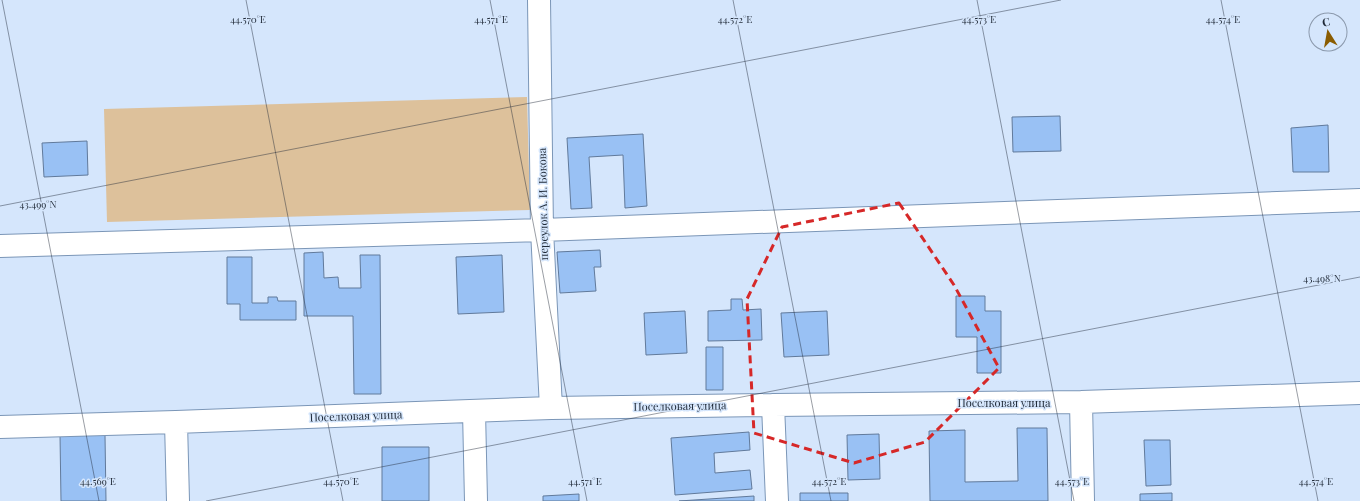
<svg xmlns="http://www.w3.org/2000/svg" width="1360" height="501" viewBox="0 0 1360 501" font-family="'Playfair Display',serif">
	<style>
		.green { fill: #ddc19b }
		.building { fill: #99c1f4; stroke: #617a9b }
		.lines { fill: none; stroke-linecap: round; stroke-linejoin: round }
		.minor-casing { stroke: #7b96b7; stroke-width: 24 }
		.minor { stroke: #fff; stroke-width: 22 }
		.marked { fill: none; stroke: #d62828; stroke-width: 3; stroke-dasharray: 8 5; stroke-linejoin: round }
		.ticks { fill: none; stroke: #1f2937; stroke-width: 1; stroke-opacity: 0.45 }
		.labels { text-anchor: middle; stroke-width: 3; stroke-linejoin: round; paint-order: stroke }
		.street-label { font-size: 11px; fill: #1f2937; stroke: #d5e6fc }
		.ticks-label { font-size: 10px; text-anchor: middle; fill: #1f2937; stroke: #d5e6fc; stroke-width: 3; stroke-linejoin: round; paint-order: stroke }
	</style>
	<rect width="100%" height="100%" fill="#d5e6fc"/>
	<!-- green -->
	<path class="green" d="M527 97 530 210 107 222 104 109Z"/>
	<!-- building -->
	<path class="building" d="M1060 116 1061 151 1013 152 1012 117Z
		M1328 125 1329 172H1293L1291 128Z
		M643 134 647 206 625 208 623 155 589 157 592 208 571 209 567 138Z
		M87 141 88 175 44 177 42 143Z
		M600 250 601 267H594L596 291 560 293 557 252Z
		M323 252 324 278 338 277 339 288H361L360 255H380L381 394H354L353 316H304V253Z
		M502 255 504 312 458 314 456 257Z
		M227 257H252V303H268V297H277L278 301H296V320H240V304H227Z
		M956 296H985V311H1001V373H977V337H956Z
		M731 299H742L743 310 761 309 762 340 708 341V311L731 310Z
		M685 311 687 353 646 355 644 313Z
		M827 311 829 355 784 357 781 313Z
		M706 347H723V390H706Z
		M1017 428H1047L1048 501H930L929 431 965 430V482L1018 481Z
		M749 432 750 450 714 453 715 473 750 470 752 489 675 495 671 438Z
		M879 434 880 479 848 480 847 435Z
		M60 435H105L106 501H61Z
		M1144 440H1170L1171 485 1146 486Z
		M382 447H429V501H382Z
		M800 493H848V501H800Z
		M1172 493V501H1140V494Z
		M579 494V501H543V496Z
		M754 496V501H679Z"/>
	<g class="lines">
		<!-- minor casing -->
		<g class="minor-casing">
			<path id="minor" d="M539 0 542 230 551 408
				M0 246 542 230 1360 200
				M1081 402 1083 501
				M773 405 777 501
				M474 411 476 501
				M176 422 178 501
				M0 427 176 422 551 408 773 405 1081 402 1360 393"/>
		</g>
		<!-- minor -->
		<use href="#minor" class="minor"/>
	</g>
	<!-- marked area -->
	<path class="marked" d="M899 203 954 285 999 368 925 442 854 463 754 433 747 299 782 227Z"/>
	<!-- ticks -->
	<path class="ticks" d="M2 0 99 501M246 0 343 501M490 0 587 501M733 0 831 501M977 0 1074 501M1221 0 1318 501M0 206 1061 0M206 501 1360 277"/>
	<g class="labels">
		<!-- street labels -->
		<g class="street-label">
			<text transform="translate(543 204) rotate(-91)" y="4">переулок А. И. Бокова</text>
			<text x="1004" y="407">Поселковая улица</text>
			<text transform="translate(680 406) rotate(-1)" y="4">Поселковая улица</text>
			<text transform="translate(356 416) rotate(-2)" y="4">Поселковая улица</text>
		</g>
	</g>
	<g class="ticks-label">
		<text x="248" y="23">44.570°E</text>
		<text x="491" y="23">44.571°E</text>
		<text x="735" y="23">44.572°E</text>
		<text x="979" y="23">44.573°E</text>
		<text x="1223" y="23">44.574°E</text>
		<text x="38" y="208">43.499°N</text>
		<text x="1322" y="282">43.498°N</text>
		<text x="98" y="485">44.569°E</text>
		<text x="341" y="485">44.570°E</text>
		<text x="585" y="485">44.571°E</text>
		<text x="829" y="485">44.572°E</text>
		<text x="1072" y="485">44.573°E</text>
		<text x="1316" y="485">44.574°E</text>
	</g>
	<!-- north arrow -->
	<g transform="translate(1328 32) rotate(349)"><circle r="19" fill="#d5e6fc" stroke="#8c9aad"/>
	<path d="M0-3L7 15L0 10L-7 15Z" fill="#8a5c01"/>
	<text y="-6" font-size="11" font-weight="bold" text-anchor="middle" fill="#1f2937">С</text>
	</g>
</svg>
